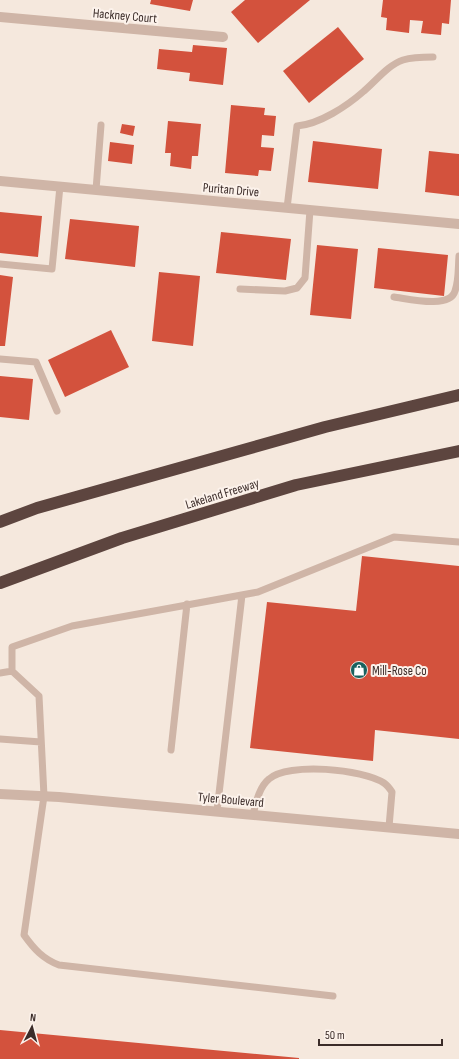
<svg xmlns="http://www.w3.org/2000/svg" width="459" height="1059" viewBox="0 0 459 1059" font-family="'Sofia Sans Condensed',sans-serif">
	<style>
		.building { fill: #d3523d }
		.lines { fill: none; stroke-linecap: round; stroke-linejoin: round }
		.service { stroke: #cfb5a7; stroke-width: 7 }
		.minor { stroke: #cfb5a7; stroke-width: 10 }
		.tertiary { stroke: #cfb5a7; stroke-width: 10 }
		.motorway { stroke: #5d453f; stroke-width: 12 }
		.labels { text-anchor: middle; stroke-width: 4; stroke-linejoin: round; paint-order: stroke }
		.street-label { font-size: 13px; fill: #3b2c29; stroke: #fcf2eb }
		.poi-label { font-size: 13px; fill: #3b2c29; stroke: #fcf2eb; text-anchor: start }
	</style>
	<rect width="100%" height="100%" fill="#f5e8dd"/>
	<!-- building -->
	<path class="building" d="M151 0H193L190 11 150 4Z
		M245 0H310L258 43 231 12Z
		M383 0H451L449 24 442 23 441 35 421 33 423 21 410 20 409 33 386 30 387 18 381 17Z
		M338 27 364 59 309 103 283 71Z
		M193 45 227 48 223 85 189 81 190 73 157 69 159 49 192 52Z
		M231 105 265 108 264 115 276 116 274 136 262 135 261 147 274 148 271 171 259 170 258 176 225 173Z
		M168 121 201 124 198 156H192L191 169 170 166 171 153H165Z
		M122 124 135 126 133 136 120 133Z
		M313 141 382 149 378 189 308 182Z
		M110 142 134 145 132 164 108 161Z
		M429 151 459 154V196L425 192Z
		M0 212 42 216 38 257 0 253Z
		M70 219 139 226 135 267 65 259Z
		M221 232 291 239 286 280 216 273Z
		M317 245 358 249 351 319 310 315Z
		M378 248 448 255 444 296 374 288Z
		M159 272 200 276 193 346 152 341Z
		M0 275 13 277 5 346H0Z
		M111 330 129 367 65 397 48 360Z
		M0 376 33 379 29 420 0 417Z
		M362 556 459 566V739L375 730 373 761 250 748 267 602 356 611Z
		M0 1030 299 1058V1059H0Z"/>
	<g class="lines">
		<!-- service -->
		<path class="service" d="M96 190 101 125
			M287 208 297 126C320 124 347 106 364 91 376 81 388 65 403 60 413 57 423 57 433 57
			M0 264 52 269 60 186
			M240 289 285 291 297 288 305 278 310 210
			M394 297C409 299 450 309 455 291 459 280 458 268 459 256
			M0 359 36 362 57 411
			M12 671V647L72 626 258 592 394 537 459 542
			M0 673 12 671 39 696 44 796 24 935C34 949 43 959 59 965L333 996
			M0 739 41 742
			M171 750 187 604
			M217 811 242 595
			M253 815C256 803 259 787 269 779 288 762 363 769 384 783 387 785 390 789 392 792L389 827"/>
		<!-- minor -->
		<path class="minor" d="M0 17 223 37
			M0 181 459 224"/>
		<!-- tertiary -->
		<path class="tertiary" d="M0 794 59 797 459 834"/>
		<!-- motorway -->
		<path class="motorway" d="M0 522 37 508 325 427 459 395
			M0 583 122 538 296 485 459 451"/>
	</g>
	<!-- icons -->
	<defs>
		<g id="shop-disc" transform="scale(0.9)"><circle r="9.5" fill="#19625f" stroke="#fcf2eb"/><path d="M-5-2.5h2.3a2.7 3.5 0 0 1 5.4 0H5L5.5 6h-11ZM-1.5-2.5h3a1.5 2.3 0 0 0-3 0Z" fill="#fff"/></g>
	</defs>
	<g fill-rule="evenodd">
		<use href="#shop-disc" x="359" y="670"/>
	</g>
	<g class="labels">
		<!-- street labels -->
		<g class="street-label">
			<text transform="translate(125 15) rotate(5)" y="5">Hackney Court</text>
			<text transform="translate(231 189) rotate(5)" y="5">Puritan Drive</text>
			<text transform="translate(222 493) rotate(-17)" y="5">Lakeland Freeway</text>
			<text transform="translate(231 799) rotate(5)" y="5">Tyler Boulevard</text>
		</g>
		<!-- poi labels -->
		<g class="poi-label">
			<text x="372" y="675">Mill-Rose Co</text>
		</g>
	</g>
	<!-- north arrow -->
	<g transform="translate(32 1027) rotate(6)" stroke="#fcf2eb" stroke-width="3" paint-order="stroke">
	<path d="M0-3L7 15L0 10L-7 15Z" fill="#3b2c29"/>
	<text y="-6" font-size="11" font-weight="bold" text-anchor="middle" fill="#3b2c29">N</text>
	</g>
	<!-- scale -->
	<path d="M319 1039v6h123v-6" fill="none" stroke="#3b2c29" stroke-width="2"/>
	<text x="325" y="1039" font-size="12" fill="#3b2c29" stroke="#fcf2eb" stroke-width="3" paint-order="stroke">50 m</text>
</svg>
